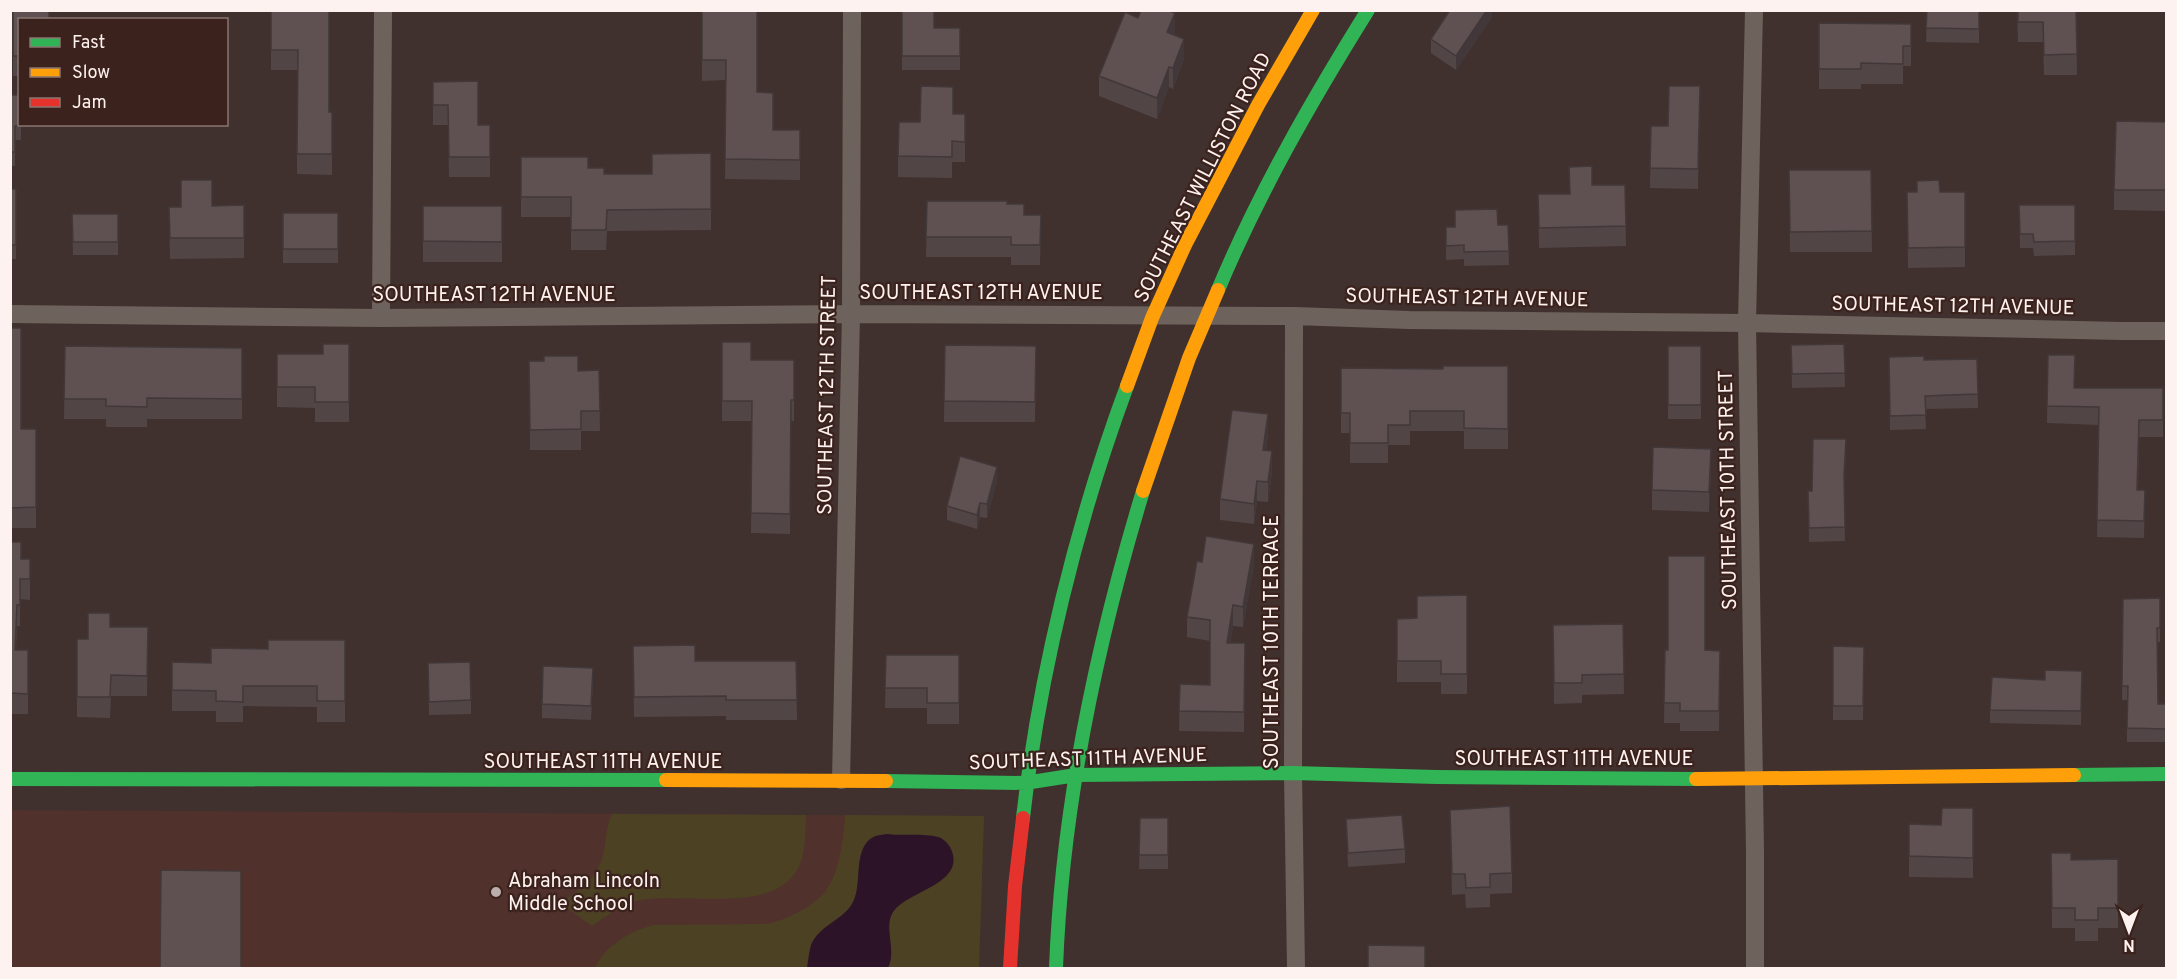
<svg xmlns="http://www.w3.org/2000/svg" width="2177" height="979" viewBox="0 0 2177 979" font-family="Overpass,sans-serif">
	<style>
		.built { fill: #50312b }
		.green { fill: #4d4124 }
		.water { fill: #2c1328 }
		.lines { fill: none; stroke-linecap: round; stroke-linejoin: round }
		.street { stroke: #6e635c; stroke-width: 18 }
		.fast { stroke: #30b455; stroke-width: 14 }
		.slow { stroke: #ff9f0a; stroke-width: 14 }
		.jam { stroke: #e5322d; stroke-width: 14 }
		.wall { fill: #524546 }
		.shaded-wall { fill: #423839 }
		.building { fill: #5f5051; stroke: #423839; stroke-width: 1.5 }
		.poi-dot { fill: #bbaeab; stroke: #3c221d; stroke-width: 2 }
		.labels { text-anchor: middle; stroke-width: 4.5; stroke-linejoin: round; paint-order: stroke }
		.street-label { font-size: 20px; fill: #fdf2ef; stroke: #3c221d }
		.poi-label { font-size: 20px; fill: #fdf2ef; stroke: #3c221d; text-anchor: start }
	</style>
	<rect width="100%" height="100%" fill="#40312e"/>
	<!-- built -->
	<path class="built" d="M11 810 984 816 979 968H11Z"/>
	<!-- green -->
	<path class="green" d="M612 814 806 815C805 830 806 846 801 861 781 920 682 889 636 901 621 905 605 917 592 926L560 903C578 891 598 877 603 855 607 839 605 829 612 814Z
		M845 815 984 816 979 968H595C604 946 632 930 654 925L768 924C787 919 811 908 825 892 839 875 844 837 845 815Z"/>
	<!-- water -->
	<path class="water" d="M888 834C903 836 924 833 938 837 943 838 949 844 951 849 967 885 904 891 892 914 884 929 897 951 888 968H807C808 961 809 952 811 945 819 925 844 920 853 902 862 884 854 858 867 842 873 835 879 835 888 834Z"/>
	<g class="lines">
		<!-- street -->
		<path class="street" d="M1754 10 1747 323 1755 852V968
			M10 314 381 318 851 314 1294 316 1409 320 1747 323 2122 331H2166
			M1294 316 1293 773 1296 968
			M381 318 383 10
			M841 780 851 314 852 10"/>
		<!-- fast -->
		<path class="fast" d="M1218 290C1259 192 1312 100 1368 10
			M2074 775 2166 774
			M10 779 666 780
			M886 781 1025 783 1076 775 1293 773 1436 777 1696 779
			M1023 818C1039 675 1077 521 1127 386
			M1056 968C1062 806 1096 646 1143 491"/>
		<!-- slow -->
		<path class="slow" d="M1127 386 1152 318 1185 245 1258 105 1313 10
			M1143 491 1189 358 1218 290
			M1696 779 2074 775
			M666 780 886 781"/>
		<!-- jam -->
		<path class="jam" d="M1010 968 1015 886 1023 818"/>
	</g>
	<!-- wall -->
	<path class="wall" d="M13 10 20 20V76H13Z
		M271 10H329V112H332V175L297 174V70H271Z
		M702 10 757 92 773 130H800V180L725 179 726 80 702 81Z
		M902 10 934 28H960V70H902Z
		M1492 10V17L1456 70 1431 53V39Z
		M1927 10H1979V43L1926 42Z
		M2017 10H2076L2077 75H2044L2043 42H2018Z
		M1819 23 1911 24V66H1903V84H1861V89H1819Z
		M1175 34 1184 59 1173 89 1169 87 1157 119 1099 96V76Z
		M433 82 478 125H490V177H449L448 125H433Z
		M1700 86 1698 189 1650 188 1651 126H1668Z
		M10 95 21 124V140H15V166H10Z
		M953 114H965V162H952V178L898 177V156L920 122Z
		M2166 122V211L2114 210V190Z
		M711 153V230L607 231 606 250H571V217H521V157L588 168 604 174H652Z
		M1789 170H1871L1872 252H1790Z
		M1592 185H1625L1626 246 1539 248 1538 194H1569Z
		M10 189H16V259H10Z
		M1907 192H1965V267L1908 268Z
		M927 201 1007 204 1024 215H1041L1040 265H1011V257H926Z
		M244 205V258L170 259 169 207Z
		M2019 205H2075V255L2034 256 2033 248H2020Z
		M423 206H502V262H423Z
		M283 213H338V263H283Z
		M72 214H118V255H73Z
		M1508 225 1509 265 1464 266V259L1446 260V227Z
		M10 328 21 429H36V528H10Z
		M722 342 751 360H794V421H791L790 534 751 533 752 421H722Z
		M349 344V422H315V408L277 407V354H323Z
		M1844 344 1845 387 1792 388 1791 345Z
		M945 345 1036 346 1035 422H944Z
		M65 346 242 348V419H147V427H106V419H64Z
		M1668 346H1701V419H1668Z
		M2048 355 2075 388H2163V437H2139L2138 490H2145L2144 538 2097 537 2099 425 2047 423Z
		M1889 357 1924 360 1977 359 1978 408 1925 409 1926 429 1890 430Z
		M529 361 578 371 599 370 600 431H581V450H530Z
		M1508 366V449H1464V431H1410V445H1388V463H1350V433H1341V368L1443 369Z
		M1268 435 1266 450 1272 472 1268 502 1257 501 1254 524 1220 520V499Z
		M1846 453 1844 485 1845 541 1809 542 1808 491H1812Z
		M1711 469 1709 512 1652 510V490Z
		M997 481 987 518 980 517 977 529 947 520V506Z
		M10 542 21 559H30V600L20 599V626H17L16 650H28V714H10Z
		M1254 565 1243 627 1233 626 1230 643H1245L1244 732 1179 731 1180 684 1210 685V641L1187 637V617Z
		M1467 595V694H1441V682H1397V619L1417 618Z
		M2160 598V642H2157L2158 704H2166V742H2127V700H2122L2123 599Z
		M1623 624 1624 694 1582 695V703L1554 704 1553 625Z
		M110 627H148L147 696H111L110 718 77 717V639H88Z
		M345 640V722H317V707L243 706V722H216V711H172V662L211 663 268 649Z
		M633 646 695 661H796L797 720H726V716L634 717Z
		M1833 646 1864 647 1863 720H1833Z
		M1665 650 1720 651 1719 731H1680V723H1664Z
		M886 655H959V724H927V708H885Z
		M428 663 471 700V714L429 715Z
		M2082 671 2081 725 1990 723V710L2045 680Z
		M593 682 591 720 542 718V704Z
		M1973 808V878L1909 877V824L1941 825Z
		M1450 810 1512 873V893L1490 894V907L1466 908 1465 894 1452 895Z
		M1140 818H1168V869H1139Z
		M1346 819 1405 849V863L1348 867Z
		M2051 853 2071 860 2118 859V928H2098V941H2075V928H2052Z"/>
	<!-- shaded-wall -->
	<path class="shaded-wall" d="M1487 10H1492V17L1456 70V56Z
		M1175 13V34L1167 52V32Z
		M1184 39V59L1173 89V68Z
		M1169 67V87L1157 119V98Z
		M1268 414V435L1263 470V450Z
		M1846 439V453L1844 489V475Z
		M1711 449V469L1709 512V492Z
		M1272 451V472L1268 502V482Z
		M997 467V481L987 518V504Z
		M1257 481V501L1254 524V504Z
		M980 503V517L977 529V515Z
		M1254 544V565L1243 627V607Z
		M1233 605V626L1227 663V643Z"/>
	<!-- building -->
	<path class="building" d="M13 10H49V20H20V56H13Z
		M271 10H329V112H332V154H297L298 50H271Z
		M702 10H757V92L773 93V130H800V160L725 159 726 60H702Z
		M902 10H934V28H960V56H902Z
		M1141 10H1167L1175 13 1167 32 1184 39 1173 68 1169 67 1157 98 1099 76 1125 12 1138 18Z
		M1450 10H1487L1456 56 1431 39Z
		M1927 10H1979V29L1926 28Z
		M2018 10H2076L2077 54 2044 55 2043 22H2018Z
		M1819 23 1911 24V46H1903V64L1861 63V69H1819Z
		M478 81V125H490V157H449L448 105H433V82Z
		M921 86 953 87V114H965V142L952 141V157L898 156 899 122H920Z
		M1669 86H1700L1698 169 1650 168 1651 126H1668Z
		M10 95H20V124H21V126H15V152H10Z
		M2116 121 2166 122V190H2114Z
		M711 153V209L607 210 606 230H571V197H521V157H588V168H604V174H652V154Z
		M1592 166V185H1625L1626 226 1539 228 1538 194H1570L1569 167Z
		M1789 170H1871L1872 231 1790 232Z
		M181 180H212V206L244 205V238H170L169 207H181Z
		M1939 180 1940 192H1965V247L1908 248 1907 192H1917V181Z
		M10 189H16V245H10Z
		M927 201H1007V204H1024V215H1041L1040 245H1011V237H926Z
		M2019 205H2075V241L2034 242 2033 234H2020Z
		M423 206H502V242L423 241Z
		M1497 209 1498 225H1508L1509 251 1464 252V245L1446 246V227H1455V210Z
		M283 213H338V249H283Z
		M72 214H118V242H73Z
		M10 328H21V429H36V507L10 508Z
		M722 342H751V360H794V400H791L790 514 751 513 752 401H722Z
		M323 344H349V402H315V387H277V354H323Z
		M1844 344 1845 373 1792 374 1791 345Z
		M945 345 1036 346 1035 402 944 401Z
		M65 346 242 348V399L147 398V407L106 406V399H64Z
		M1668 346H1701V405H1668Z
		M2048 355H2075L2074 388H2163V420H2139L2137 490H2145L2144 521 2097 520 2099 407 2047 406Z
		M544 356H578V371L599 370 600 411H581V429L530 430 529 361H544Z
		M1924 356V360L1977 359 1978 394 1925 396 1926 415 1890 416 1889 357Z
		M1443 366H1508V429L1464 428V411H1410V425H1388V443H1350V413H1341V368L1443 369Z
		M1232 410 1268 414 1263 450 1272 451 1268 482 1257 481 1254 504 1220 499Z
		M1813 439H1846L1844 475 1845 527 1809 528 1808 491H1812Z
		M1653 447 1711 449 1709 492 1652 490Z
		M960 456 997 467 987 504 980 503 977 515 947 506Z
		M1206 536 1254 544 1243 607 1233 605 1227 643H1245L1244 712 1179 711 1180 684 1210 685V620L1187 617 1197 561 1202 562Z
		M10 542H21V559H30V579H20V605H17L15 650H28V694L10 693Z
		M1668 556H1705V650L1720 651 1719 711H1680V703H1664L1665 650H1668Z
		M1467 595V674H1441V661H1397V619L1417 618V596Z
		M2160 598V628H2157L2158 704H2166V729L2127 728 2128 686H2122L2123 599Z
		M88 613H110V627H148L147 676 111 675 110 697H77V639H88Z
		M1623 624 1624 674 1582 675V683H1554L1553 625Z
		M268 640H345V701H317V686H243V702L216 701V691L172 690V662L211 663V648L268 649Z
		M695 645V661H796L797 700H726V696L634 697 633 646Z
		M1833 646 1864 647 1863 706H1833Z
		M886 655H959V703H927V688H885Z
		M470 662 471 700 429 702 428 663Z
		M543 666 593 668 591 706 542 704Z
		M2045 670 2082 671 2081 711 1990 710 1992 677 2045 680Z
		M1510 806 1512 873 1490 874V887L1466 888 1465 874H1452L1450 810Z
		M1942 808H1973V858L1909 856V824L1941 825Z
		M1402 815 1405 849 1348 853 1346 819Z
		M1140 818H1168V855H1139Z
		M2051 853H2071V860L2118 859V908H2098V920H2075V908H2052Z
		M161 870 241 871V969H160Z
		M1368 945 1425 946V969H1368Z"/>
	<!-- markers -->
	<circle class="poi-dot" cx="496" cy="892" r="6"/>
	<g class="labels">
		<!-- street labels -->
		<g class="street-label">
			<text transform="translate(1202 177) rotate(-63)" y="7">SOUTHEAST WILLISTON ROAD</text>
			<text x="981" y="299">SOUTHEAST 12TH AVENUE</text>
			<text x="494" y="301">SOUTHEAST 12TH AVENUE</text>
			<text transform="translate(1467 297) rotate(1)" y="7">SOUTHEAST 12TH AVENUE</text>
			<text transform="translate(1953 305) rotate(1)" y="7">SOUTHEAST 12TH AVENUE</text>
			<text transform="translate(826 395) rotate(-89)" y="7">SOUTHEAST 12TH STREET</text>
			<text transform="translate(1727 490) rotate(-91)" y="7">SOUTHEAST 10TH STREET</text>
			<text transform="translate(1271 642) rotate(-90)" y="7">SOUTHEAST 10TH TERRACE</text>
			<text transform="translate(1088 758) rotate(-2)" y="7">SOUTHEAST 11TH AVENUE</text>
			<text x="1574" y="765">SOUTHEAST 11TH AVENUE</text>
			<text x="603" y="768">SOUTHEAST 11TH AVENUE</text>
		</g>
		<!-- poi labels -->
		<g class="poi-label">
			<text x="508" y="887">Abraham Lincoln<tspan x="508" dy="23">Middle School</tspan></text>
		</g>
	</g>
	<!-- border -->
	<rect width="2177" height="979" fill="none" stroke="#fdf2ef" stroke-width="24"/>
	<!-- legend -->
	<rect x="18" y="18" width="210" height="108" fill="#3c221d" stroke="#897571" stroke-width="1.5"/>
	<rect x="30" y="38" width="30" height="9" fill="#30b455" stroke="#897571" stroke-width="1.5"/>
	<text x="72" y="48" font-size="18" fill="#fdf2ef">Fast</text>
	<rect x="30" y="68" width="30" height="9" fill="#ff9f0a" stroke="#897571" stroke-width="1.5"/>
	<text x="72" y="78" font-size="18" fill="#fdf2ef">Slow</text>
	<rect x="30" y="98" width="30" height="9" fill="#e5322d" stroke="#897571" stroke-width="1.5"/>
	<text x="72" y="108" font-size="18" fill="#fdf2ef">Jam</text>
	<!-- north arrow -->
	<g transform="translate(2129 931) rotate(180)" stroke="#3c221d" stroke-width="4.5" paint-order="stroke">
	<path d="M0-4.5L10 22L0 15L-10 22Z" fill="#fdf2ef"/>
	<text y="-9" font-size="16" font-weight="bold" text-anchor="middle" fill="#fdf2ef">N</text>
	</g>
</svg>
